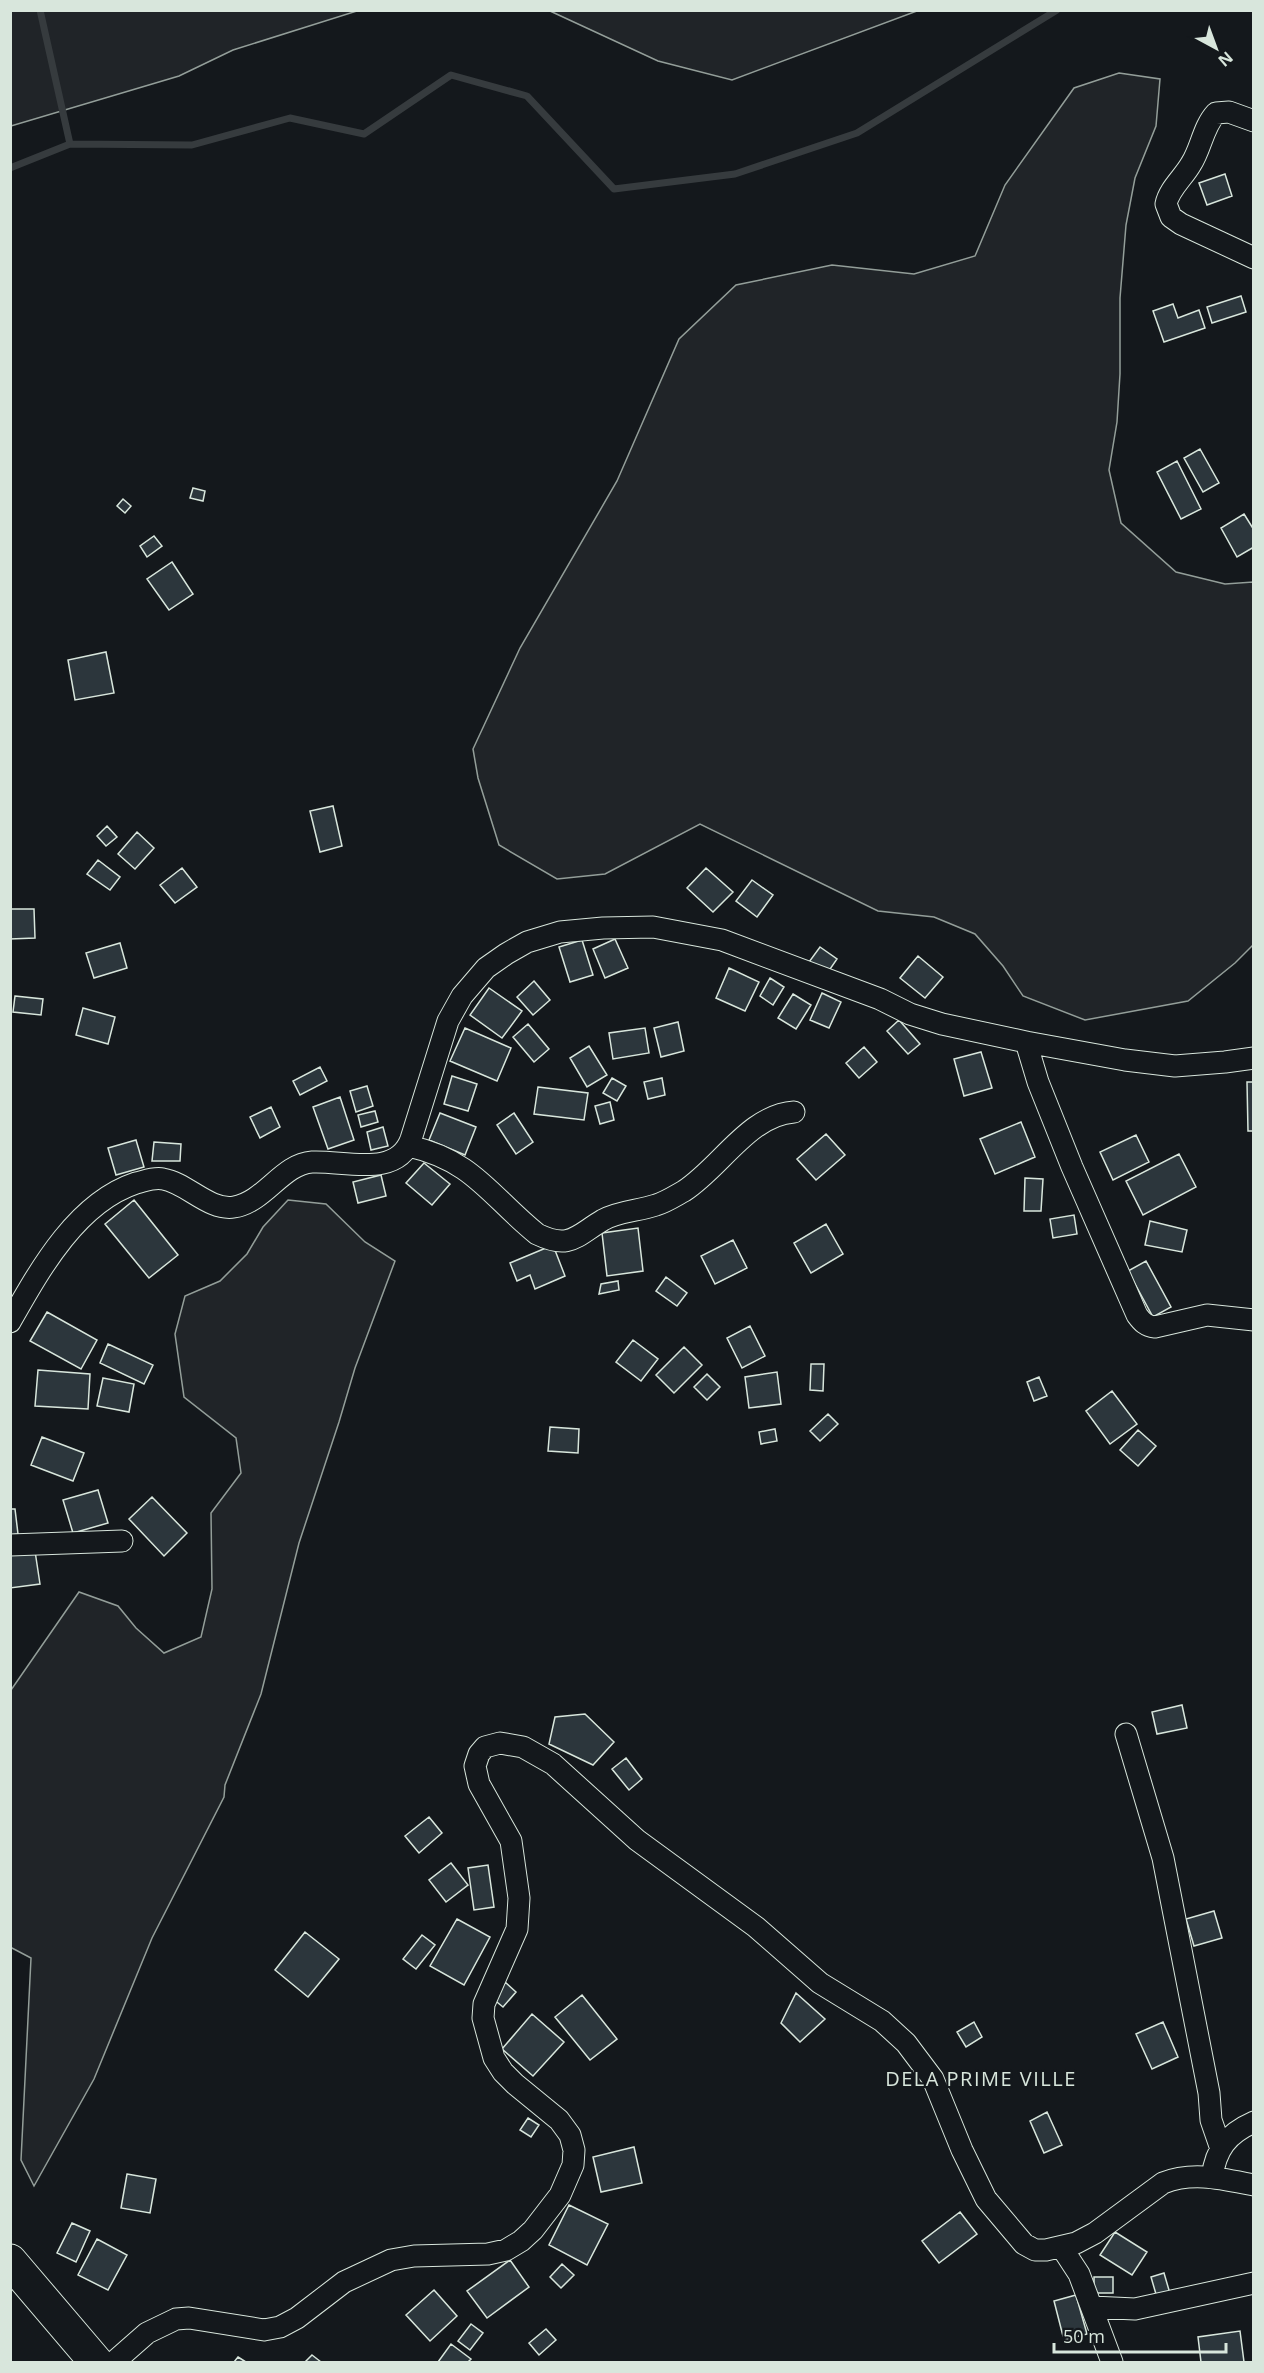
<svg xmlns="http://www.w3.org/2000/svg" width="1264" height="2373" viewBox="0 0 1264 2373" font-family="'Open Sans',sans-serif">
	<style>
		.green { fill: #202428; stroke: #939e99; stroke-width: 1.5 }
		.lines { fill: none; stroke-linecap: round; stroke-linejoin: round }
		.stream { stroke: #363b3e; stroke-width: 7 }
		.building { fill: #2c363c; stroke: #d8e6dc; stroke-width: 1.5 }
		.street-casing { stroke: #d8e6dc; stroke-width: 23 }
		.primary-casing { stroke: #d8e6dc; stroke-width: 35 }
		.street { stroke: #14181c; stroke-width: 21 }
		.primary { stroke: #14181c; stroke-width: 33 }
		.labels { text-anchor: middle; stroke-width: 4.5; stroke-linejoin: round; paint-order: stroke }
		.neighbourhood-label { font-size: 20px; letter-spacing: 1.5px; fill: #d8e6dc; stroke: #14181c }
	</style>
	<rect width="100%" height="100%" fill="#14181c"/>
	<!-- green -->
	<path class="green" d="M11 10H357V11L233 50 179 76 11 126Z
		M550 11 917 10V11L732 80 658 61Z
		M1119 73 1160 79 1156 126 1135 178 1126 225 1120 298V374L1117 422 1109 470 1121 523 1176 572 1225 584 1253 582V945L1235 963 1188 1001 1085 1020 1023 996 1003 966 975 934 934 917 878 911 700 824 605 874 557 879 499 845 478 778 473 749 520 648 617 481 679 339 736 285 832 265 914 274 975 256 1005 185 1074 88Z
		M288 1200 326 1204 365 1242 395 1261 355 1368 339 1422 299 1543 261 1694 225 1785 224 1797 152 1938 94 2079 34 2186 21 2160 31 1958 10 1947 11 1690 79 1592 118 1606 136 1628 164 1653 201 1637 212 1589 211 1513 241 1473 236 1438 184 1397 175 1334 185 1296 220 1281 247 1254 263 1227Z"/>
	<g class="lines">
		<!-- stream -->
		<path class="stream" d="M40 10 70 144
			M10 168 70 144 192 145 290 118 364 134 451 75 527 96 614 189 735 174 857 133 1057 10"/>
	</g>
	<!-- building -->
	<path class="building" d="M1225 174 1232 196 1207 205 1199 183Z
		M1241 296 1246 312 1212 323 1207 307Z
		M1173 304 1178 318 1199 310 1205 328 1164 342 1153 311Z
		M1200 449 1219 483 1203 492 1184 458Z
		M1177 461 1201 509 1181 519 1157 472Z
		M193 488 205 491 203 501 190 498Z
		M123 499 131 506 125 513 117 506Z
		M1244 514 1254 530V547L1237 557 1221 528Z
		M154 536 162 546 147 557 140 546Z
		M172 562 193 594 169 610 147 579Z
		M106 652 114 693 75 700 68 660Z
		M333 806 342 846 320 852 310 811Z
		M107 826 117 837 106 846 97 836Z
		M137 832 154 848 135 869 118 854Z
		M98 860 120 877 110 890 87 874Z
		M182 868 197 887 175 903 160 885Z
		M706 868 733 892 713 912 687 888Z
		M752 880 773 895 757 917 736 901Z
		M10 909H34L35 938 10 939Z
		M615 939 628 968 605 978 593 949Z
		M582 940 593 975 570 982 559 947Z
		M120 943 127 968 94 978 86 953Z
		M820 947 837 959 826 975 809 962Z
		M918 956 943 977 925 998 900 978Z
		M729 968 759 982 745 1011 716 998Z
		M770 978 784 987 773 1005 760 996Z
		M534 981 550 1000 533 1015 517 997Z
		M489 988 522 1011 502 1038 470 1015Z
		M822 993 841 1002 829 1028 810 1020Z
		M793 994 811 1005 796 1029 778 1018Z
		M15 996 43 999 41 1015 13 1012Z
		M83 1008 115 1017 108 1044 76 1035Z
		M899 1020 920 1044 908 1054 887 1031Z
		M678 1022 684 1051 661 1057 654 1028Z
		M528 1024 549 1049 534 1062 513 1037Z
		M465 1028 511 1048 497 1081 450 1061Z
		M645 1028 649 1053 613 1059 609 1033Z
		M589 1046 607 1075 587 1087 570 1058Z
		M864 1047 877 1062 859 1078 846 1063Z
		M981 1052 992 1088 964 1096 954 1059Z
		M320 1067 327 1081 300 1095 293 1081Z
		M452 1076 477 1084 468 1111 444 1104Z
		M612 1078 626 1086 617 1101 603 1093Z
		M662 1078 665 1095 648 1099 644 1082Z
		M1247 1082H1254V1131H1248Z
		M367 1086 373 1106 356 1112 350 1091Z
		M538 1087 588 1093 584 1120 534 1114Z
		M340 1097 354 1140 328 1149 313 1107Z
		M610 1102 614 1120 600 1124 595 1106Z
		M271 1107 280 1127 260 1138 250 1117Z
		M375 1111 378 1122 361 1127 358 1115Z
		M440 1113 476 1127 465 1155 429 1140Z
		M514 1113 533 1142 516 1154 497 1125Z
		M1021 1122 1035 1157 995 1174 980 1139Z
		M383 1127 388 1146 371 1150 367 1132Z
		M826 1134 845 1155 816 1180 797 1159Z
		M1136 1135 1149 1162 1113 1180 1100 1152Z
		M136 1140 144 1167 116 1175 108 1148Z
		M154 1142 181 1144 180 1161H152Z
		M1179 1154 1196 1187 1143 1215 1126 1181Z
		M424 1163 450 1184 432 1205 406 1183Z
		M381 1175 386 1196 358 1203 353 1182Z
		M1025 1178 1043 1179 1041 1211H1024Z
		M134 1200 178 1255 149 1278 105 1224Z
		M1074 1215 1077 1234 1053 1238 1050 1219Z
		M1150 1221 1187 1230 1182 1252 1145 1245Z
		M826 1224 843 1254 811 1273 794 1243Z
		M638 1228 643 1271 607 1276 602 1233Z
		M733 1240 747 1268 715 1284 701 1256Z
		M553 1245 565 1276 535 1289 530 1275 517 1281 510 1263Z
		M1146 1261 1171 1307 1153 1317 1128 1271Z
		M666 1277 687 1293 677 1306 656 1291Z
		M618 1281 619 1290 599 1294 601 1284Z
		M47 1312 97 1340 81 1369 30 1341Z
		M750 1326 765 1356 742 1368 727 1338Z
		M633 1340 658 1359 641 1381 616 1362Z
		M108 1344 153 1365 144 1384 100 1363Z
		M684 1347 702 1365 674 1393 656 1375Z
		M811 1364H824L823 1391 810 1390Z
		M38 1370 90 1374 88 1409 35 1406Z
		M777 1372 781 1404 749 1408 745 1377Z
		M707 1374 720 1387 707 1400 694 1387Z
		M1039 1377 1047 1396 1034 1401 1027 1382Z
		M103 1378 134 1384 129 1412 97 1406Z
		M1112 1391 1137 1424 1110 1444 1086 1411Z
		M828 1414 838 1424 820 1441 810 1431Z
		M550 1427 579 1429 578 1453 548 1451Z
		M775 1429 777 1441 761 1444 759 1432Z
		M1138 1430 1156 1446 1138 1466 1120 1450Z
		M42 1437 84 1453 73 1481 31 1465Z
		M98 1490 108 1523 73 1533 63 1500Z
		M152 1497 187 1533 164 1556 129 1519Z
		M10 1509H15L18 1534 10 1535Z
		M35 1551 40 1584 10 1588V1554Z
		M1182 1705 1187 1728 1157 1734 1152 1712Z
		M585 1714 614 1742 593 1765 549 1744 555 1717Z
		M626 1758 642 1779 629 1790 612 1769Z
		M429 1817 442 1833 419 1853 405 1836Z
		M451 1863 468 1885 446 1902 429 1880Z
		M488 1865 494 1907 474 1910 468 1868Z
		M1214 1911 1222 1938 1194 1946 1186 1919Z
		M457 1919 490 1937 464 1985 430 1966Z
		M305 1932 339 1959 308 1997 275 1970Z
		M422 1935 435 1945 416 1969 403 1959Z
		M505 1982 516 1992 503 2007 492 1998Z
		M796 1993 825 2019 800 2042 781 2023Z
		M582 1995 617 2039 590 2060 555 2017Z
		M532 2014 564 2042 533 2076 502 2049Z
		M974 2022 982 2037 966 2047 957 2032Z
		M1163 2022 1178 2057 1152 2069 1136 2034Z
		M1047 2112 1062 2145 1044 2153 1030 2121Z
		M528 2118 539 2125 531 2137 520 2130Z
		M634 2147 642 2183 601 2192 593 2157Z
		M127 2174 156 2179 150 2213 121 2208Z
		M569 2205 608 2224 587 2265 549 2245Z
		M960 2212 977 2234 939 2263 922 2241Z
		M72 2223 90 2231 76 2262 57 2253Z
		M1115 2232 1147 2252 1132 2275 1100 2255Z
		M97 2239 127 2255 108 2290 78 2275Z
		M510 2260 529 2287 487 2318 467 2291Z
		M562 2264 574 2275 561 2288 550 2277Z
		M1164 2273 1171 2297 1158 2301 1151 2277Z
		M1094 2277H1113V2293H1094Z
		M434 2290 457 2316 430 2341 406 2315Z
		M1076 2295 1087 2334 1064 2340 1054 2301Z
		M471 2324 483 2333 470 2350 458 2341Z
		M546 2329 556 2340 539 2355 529 2343Z
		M1240 2331 1244 2362H1201L1198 2337Z
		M451 2344 471 2359 468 2362H438Z
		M312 2355 321 2362H305Z
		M238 2357 246 2362H234Z"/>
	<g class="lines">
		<!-- street casing -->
		<g class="street-casing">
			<path id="street" d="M1254 121 1229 112 1216 113C1203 127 1201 149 1191 164 1183 178 1169 189 1166 204L1171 217 1181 224 1254 258
				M1026 1042 1038 1082 1072 1167 1137 1315C1142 1322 1146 1326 1155 1327L1207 1315 1254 1320
				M409 1146C474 1161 489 1195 537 1234 570 1250 576 1236 603 1220 619 1211 639 1211 656 1205 666 1202 675 1196 684 1191 721 1167 749 1115 794 1112
				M10 1322C39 1271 76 1203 136 1183 145 1181 154 1177 163 1179 187 1183 209 1211 234 1207 265 1202 282 1164 312 1162 343 1160 397 1179 411 1139L448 1021 462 996 486 968 506 954 527 942 560 932 603 928 653 927 722 940 880 999 910 1014 942 1024 1026 1042 1125 1060 1175 1066 1225 1062 1254 1058
				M10 1545 122 1541
				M1126 1734 1163 1858 1209 2093 1211 2120 1220 2146
				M1212 2177C1216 2149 1227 2134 1254 2122
				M1062 2248 1079 2274 1112 2362
				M1092 2307 1135 2309 1254 2283
				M114 2362 147 2333 176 2319 189 2318 264 2330 280 2327 297 2318 344 2282 391 2260 414 2256 488 2254 506 2250 521 2241 533 2230 560 2195 573 2165 574 2150 570 2135 559 2120 515 2084 503 2072 494 2058 483 2018 484 2004 517 1929 519 1898 511 1841 479 1784 475 1766 479 1754 485 1747 500 1743 523 1747 553 1764 637 1840 756 1927 820 1983 882 2021 906 2043 933 2079 962 2150 986 2199 1024 2244 1035 2250H1046L1076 2243 1095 2233 1163 2183C1193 2171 1223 2179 1254 2185"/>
		</g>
		<!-- primary casing -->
		<g class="primary-casing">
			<path id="primary" d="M10 2261 96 2362"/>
		</g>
		<!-- street -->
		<use href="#street" class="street"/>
		<!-- primary -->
		<use href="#primary" class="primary"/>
	</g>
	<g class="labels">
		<!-- neighbourhood labels -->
		<g class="neighbourhood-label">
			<text x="981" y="2086">DELA PRIME VILLE</text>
		</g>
	</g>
	<!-- border -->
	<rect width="1264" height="2373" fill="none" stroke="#d8e6dc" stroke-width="24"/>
	<!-- north arrow -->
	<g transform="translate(1216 48) rotate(139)" stroke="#14181c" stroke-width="4.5" paint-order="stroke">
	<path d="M0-4.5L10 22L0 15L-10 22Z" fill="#d8e6dc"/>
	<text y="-9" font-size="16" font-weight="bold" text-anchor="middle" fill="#d8e6dc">N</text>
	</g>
	<!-- scale -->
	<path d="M1054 2343v9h172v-9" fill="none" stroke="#d8e6dc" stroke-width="3"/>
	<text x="1063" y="2343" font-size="18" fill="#d8e6dc" stroke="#14181c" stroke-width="4.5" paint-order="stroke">50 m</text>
</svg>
